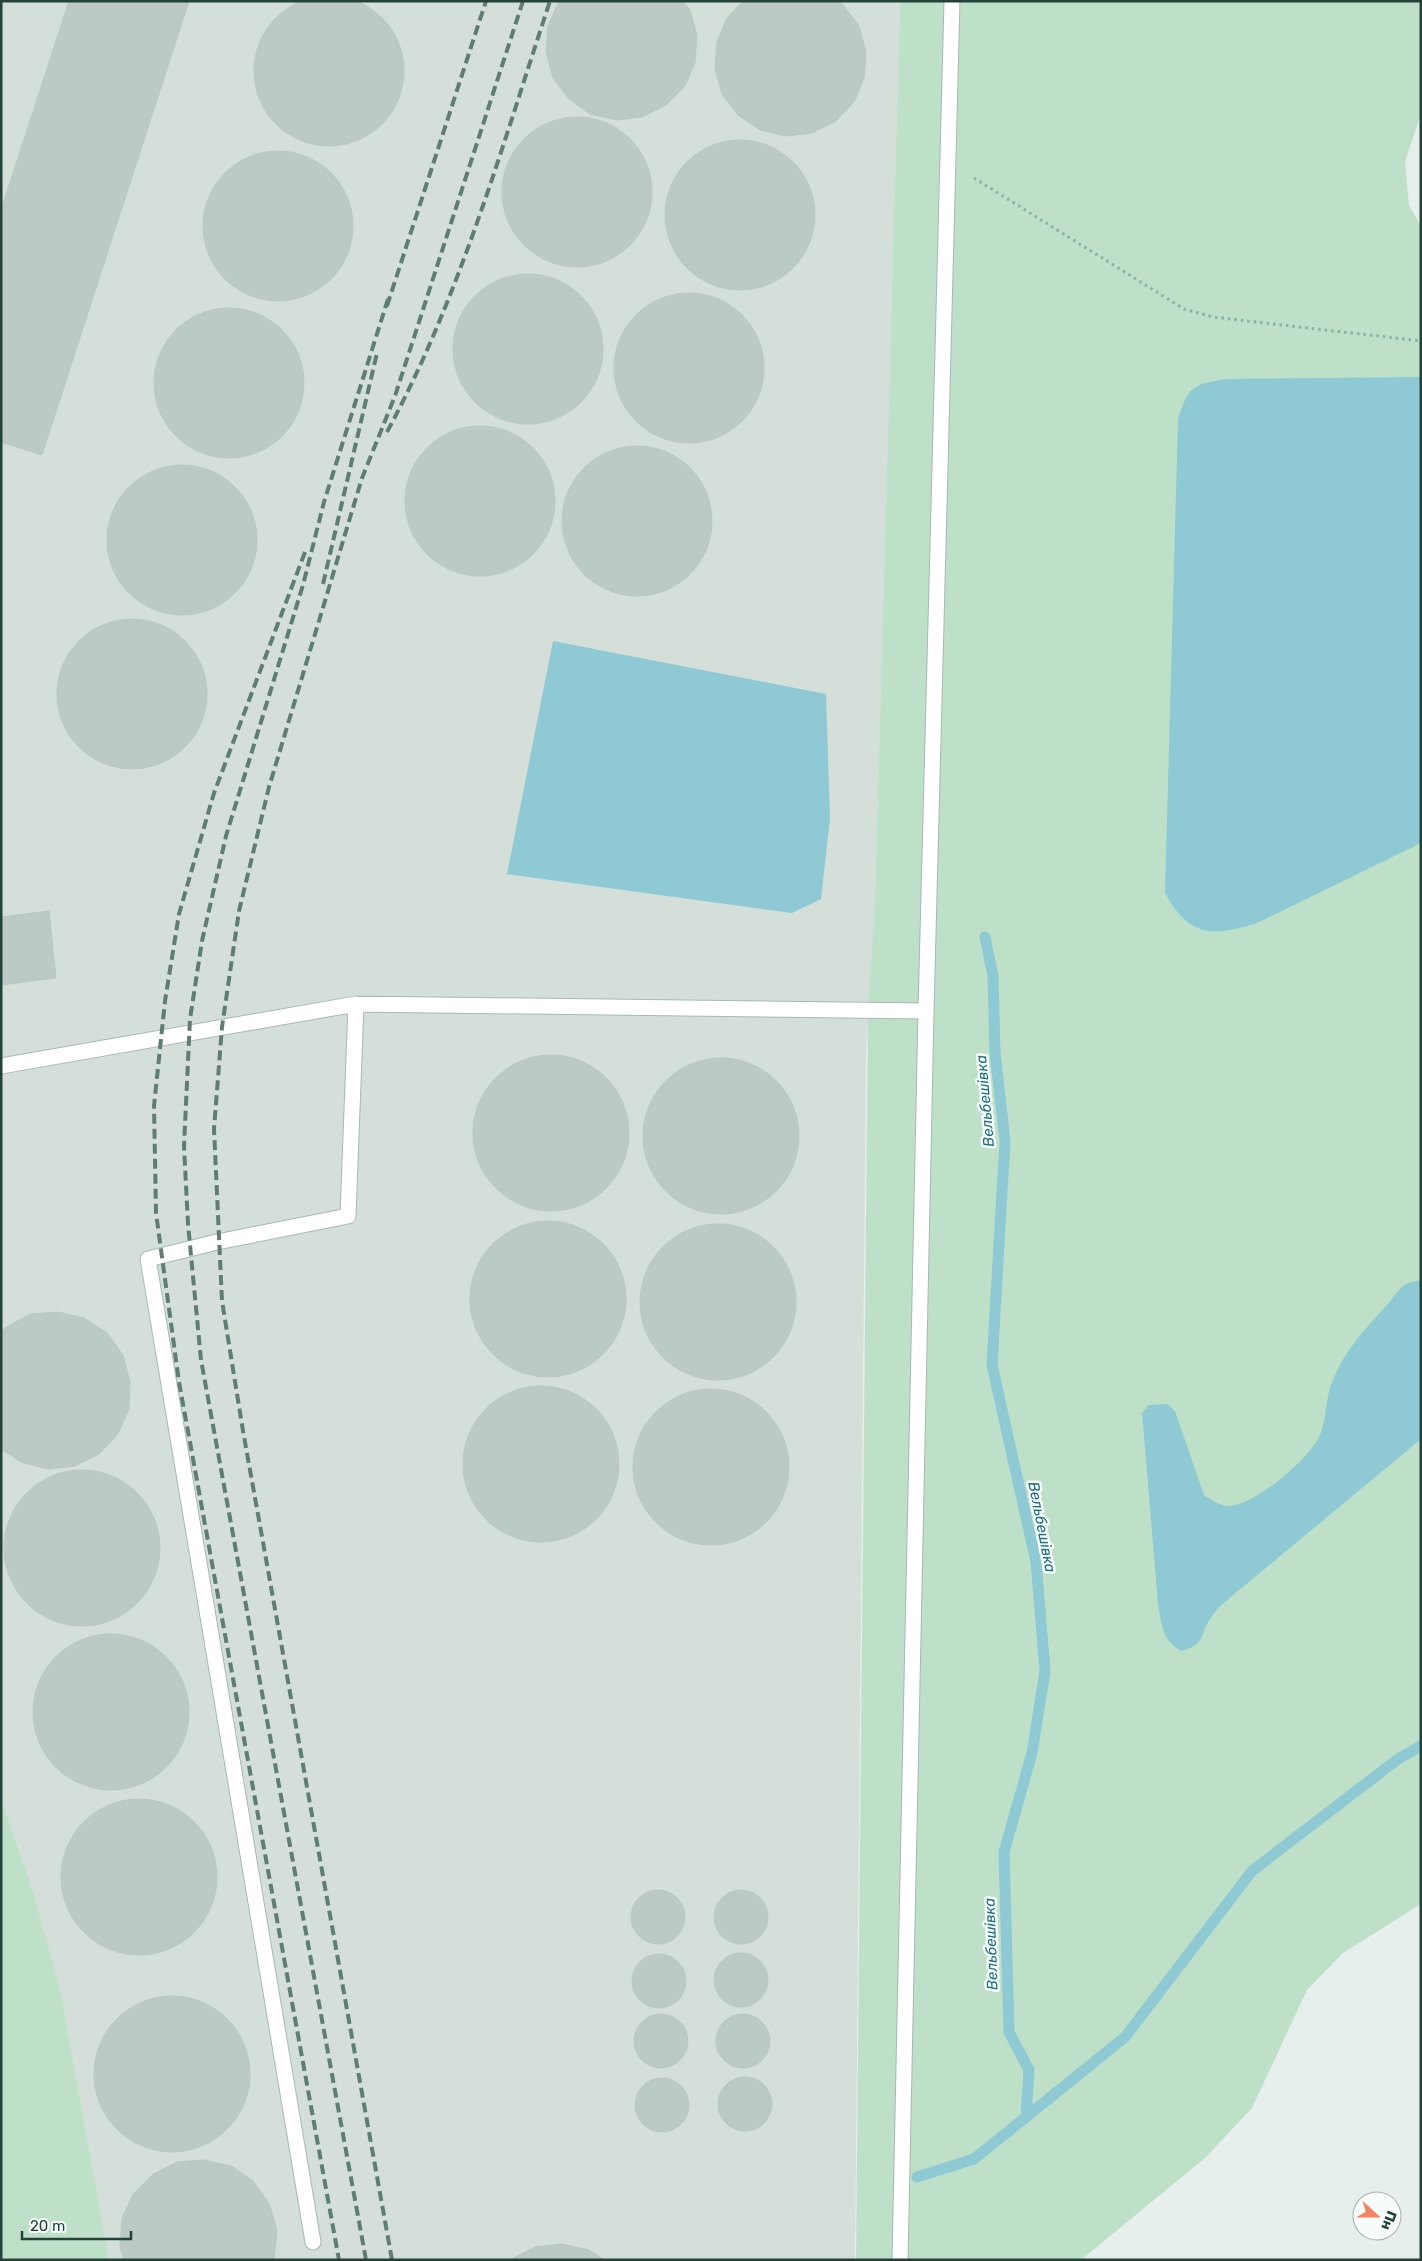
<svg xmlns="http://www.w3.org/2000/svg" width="1422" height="2261" viewBox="0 0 1422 2261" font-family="Rubik,sans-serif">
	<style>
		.built { fill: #d4dfda }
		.green { fill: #bfe0c8 }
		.water { fill: #8ec9d4 }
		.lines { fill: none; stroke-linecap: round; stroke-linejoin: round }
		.stream { stroke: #8ec9d4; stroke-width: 11 }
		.building { fill: #bbcac4; stroke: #b8c9c2 }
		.service-casing { stroke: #a8b8b2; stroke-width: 17 }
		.tertiary-casing { stroke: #a8b8b2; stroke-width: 17 }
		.path { stroke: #86b3a5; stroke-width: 3; stroke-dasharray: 2.5 4; stroke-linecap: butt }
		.service { stroke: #fff; stroke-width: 15 }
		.tertiary { stroke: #fff; stroke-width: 15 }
		.rail { stroke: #5f7d75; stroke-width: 4; stroke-dasharray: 10 5; stroke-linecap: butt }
		.labels { text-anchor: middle; stroke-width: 5; stroke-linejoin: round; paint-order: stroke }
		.water-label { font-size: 15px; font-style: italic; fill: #1c6f80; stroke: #f7fbf9 }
	</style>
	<rect width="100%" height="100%" fill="#e6efeb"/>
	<!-- built -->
	<path class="built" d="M1 1H900L875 895 866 1055 855 2260H109L61 1993 33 1891 1 1798Z"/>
	<!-- green -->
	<path class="green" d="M900 1H1421V114L1405 162 1409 205 1421 226V1904L1343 1953 1307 1990 1252 2108 1206 2157 1081 2260H856L868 1012 875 895Z
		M1 1798 33 1891 61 1993 109 2260H1Z"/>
	<!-- water -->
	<path class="water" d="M1421 377V843L1257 923C1212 937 1189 937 1165 893L1178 420C1188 387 1191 385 1225 379Z
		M553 641 826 694 830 818 821 899 792 913 507 874Z
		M1421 1280V1439L1220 1606C1216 1610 1213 1615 1210 1619 1199 1637 1205 1644 1182 1651 1161 1640 1162 1625 1158 1603L1142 1413 1149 1405 1167 1404 1175 1411 1204 1495C1211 1500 1219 1505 1228 1506 1253 1507 1306 1461 1318 1439 1326 1424 1325 1408 1329 1392 1339 1356 1364 1330 1388 1304 1393 1298 1399 1288 1406 1284 1410 1282 1417 1281 1421 1280Z"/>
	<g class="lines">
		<!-- stream -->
		<path class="stream" d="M985 937 993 976 995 1053 1005 1141 992 1365 1036 1562 1045 1671 1032 1753 1004 1852 1009 2032 1029 2070 1026 2117
			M917 2177 974 2159 1125 2037 1252 1871 1398 1759 1421 1746"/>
	</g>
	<!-- building -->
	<path class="building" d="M254 71a75 75 0 1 1 150 0a75 75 0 1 1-150 0Z
		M69 1H189L42 455 1 442V210Z
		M683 1 690 10 697 36 695 62 685 86 666 105 642 117 617 120 590 114 569 99 553 78 546 52 548 26 559 1Z
		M743 1H838L843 5 859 26 866 52 864 78 854 102 836 121 812 133 786 136 760 130 738 115 722 94 715 68 717 42 727 18Z
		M502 192a75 75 0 1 1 150 0a75 75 0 1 1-150 0Z
		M665 215a75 75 0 1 1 150 0a75 75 0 1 1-150 0Z
		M203 226a75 75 0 1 1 150 0a75 75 0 1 1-150 0Z
		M453 349a75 75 0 1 1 150 0a75 75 0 1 1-150 0Z
		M614 368a75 75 0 1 1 150 0a75 75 0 1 1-150 0Z
		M154 383a75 75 0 1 1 150 0a75 75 0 1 1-150 0Z
		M405 501a75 75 0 1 1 150 0a75 75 0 1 1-150 0Z
		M562 521a75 75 0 1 1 150 0a75 75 0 1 1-150 0Z
		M107 540a75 75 0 1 1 150 0a75 75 0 1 1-150 0Z
		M57 694a75 75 0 1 1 150 0a75 75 0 1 1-150 0Z
		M49 911 56 978 1 985V917Z
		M473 1133a78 78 0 1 1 156 0a78 78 0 1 1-156 0Z
		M643 1136a78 78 0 1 1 156 0a78 78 0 1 1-156 0Z
		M470 1299a78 78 0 1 1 156 0a78 78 0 1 1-156 0Z
		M640 1302a78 78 0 1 1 156 0a78 78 0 1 1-156 0Z
		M58 1312 84 1318 107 1333 123 1355 130 1382 129 1409 118 1434 99 1454 75 1466 48 1469 21 1462 1 1449V1332L6 1327 31 1314Z
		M463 1464a78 78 0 1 1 156 0a78 78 0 1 1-156 0Z
		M633 1467a78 78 0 1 1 156 0a78 78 0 1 1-156 0Z
		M4 1548a78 78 0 1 1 156 0a78 78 0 1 1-156 0Z
		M33 1712a78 78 0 1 1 156 0a78 78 0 1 1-156 0Z
		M61 1877a78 78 0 1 1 156 0a78 78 0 1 1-156 0Z
		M714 1917a27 27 0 1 1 54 0a27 27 0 1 1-54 0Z
		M631 1917a27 27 0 1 1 54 0a27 27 0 1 1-54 0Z
		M714 1980a27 27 0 1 1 54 0a27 27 0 1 1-54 0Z
		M632 1981a27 27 0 1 1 54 0a27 27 0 1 1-54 0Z
		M94 2074a78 78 0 1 1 156 0a78 78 0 1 1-156 0Z
		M716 2041a27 27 0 1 1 54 0a27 27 0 1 1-54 0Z
		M634 2041a27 27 0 1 1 54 0a27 27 0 1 1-54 0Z
		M718 2104a27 27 0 1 1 54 0a27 27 0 1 1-54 0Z
		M635 2105a27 27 0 1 1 54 0a27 27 0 1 1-54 0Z
		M204 2160 231 2166 253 2181 269 2203 277 2230 274 2260H124L120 2247 122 2219 133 2194 152 2175 177 2162Z
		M562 2244 589 2250 604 2260H510L535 2247Z"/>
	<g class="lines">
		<!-- service casing -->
		<g class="service-casing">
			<path id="service" d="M1 1066 356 1004 926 1011
				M313 2242 148 1259 217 1242 348 1216 356 1004"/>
		</g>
		<!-- tertiary casing -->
		<g class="tertiary-casing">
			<path id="tertiary" d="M900 2260 926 1011 952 1"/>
		</g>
		<!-- path -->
		<path class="path" d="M974 178 1184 309 1213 317 1421 341"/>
		<!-- service -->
		<use href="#service" class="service"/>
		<!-- tertiary -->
		<use href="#tertiary" class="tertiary"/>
		<!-- rail -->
		<path class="rail" d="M387 306 486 1
			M387 432C460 297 502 146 550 1
			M305 552 214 793 179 914 165 1001 154 1106 156 1213 179 1382 339 2260
			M323 584 377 353
			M366 2260 201 1360 188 1224 184 1146 190 1019 202 941 226 836 303 585 324 502 388 299
			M392 2260 243 1431 222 1301 214 1129 222 1027 239 911 269 787 362 478 395 396 523 1"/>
	</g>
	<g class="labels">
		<!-- water labels -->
		<g class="water-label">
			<text transform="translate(985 1101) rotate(-95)" y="5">Вельбешівка</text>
			<text transform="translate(1042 1527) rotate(79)" y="5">Вельбешівка</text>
			<text transform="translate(991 1944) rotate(-92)" y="5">Вельбешівка</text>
		</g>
	</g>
	<!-- border -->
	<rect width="1422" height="2261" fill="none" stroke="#24423a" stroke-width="5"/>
	<!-- north arrow -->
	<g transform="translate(1377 2216) rotate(111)"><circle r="24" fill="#f7fbf9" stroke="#a3b1ad"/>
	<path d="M0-4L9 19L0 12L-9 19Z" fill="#f4845f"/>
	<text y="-8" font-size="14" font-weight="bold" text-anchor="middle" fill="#24423a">Пн</text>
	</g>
	<!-- scale -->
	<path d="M22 2231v8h109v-8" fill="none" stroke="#24423a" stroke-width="2.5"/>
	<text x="30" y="2231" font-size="15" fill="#24423a" stroke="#f7fbf9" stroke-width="4" paint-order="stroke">20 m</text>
</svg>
